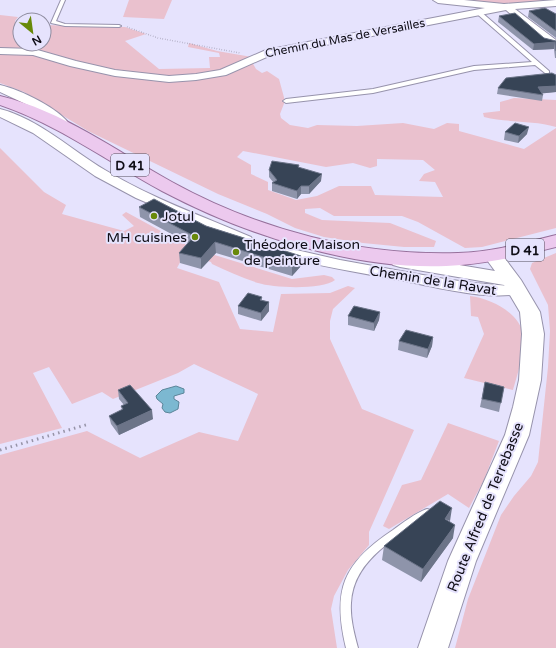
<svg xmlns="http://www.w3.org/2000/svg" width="556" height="648" viewBox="0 0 556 648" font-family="'Varela Round',sans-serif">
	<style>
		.green { fill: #eac1ce; fill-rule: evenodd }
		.water { fill: #7cb8d1; stroke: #5b8599 }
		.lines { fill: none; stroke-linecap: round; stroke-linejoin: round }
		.service-casing { stroke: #9793ac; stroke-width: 2 }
		.minor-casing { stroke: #9793ac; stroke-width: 2 }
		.tertiary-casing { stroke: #9793ac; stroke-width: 2 }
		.primary-casing { stroke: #96709b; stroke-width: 2 }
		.path-far1 { stroke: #9794a8; stroke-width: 1.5; stroke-dasharray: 0.5 2; stroke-linecap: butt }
		.path { stroke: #9794a8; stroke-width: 3; stroke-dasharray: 1.5 4; stroke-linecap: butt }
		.service { fill: #fff; fill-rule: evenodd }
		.minor { fill: #fff; fill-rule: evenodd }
		.tertiary { fill: #fff; fill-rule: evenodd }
		.primary { fill: #ecc9ee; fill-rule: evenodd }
		.wall { fill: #8e94aa }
		.shaded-wall { fill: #6c7488 }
		.building { fill: #374456; stroke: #6c7488 }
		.poi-dot { fill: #688909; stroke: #e6e3fd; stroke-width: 1.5 }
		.labels { text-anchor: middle; stroke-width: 4; stroke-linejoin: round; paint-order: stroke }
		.far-street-label { font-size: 12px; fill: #0f0d16; stroke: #e6e3fd }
		.shield { fill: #e6e3fd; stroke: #504d5b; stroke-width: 1 }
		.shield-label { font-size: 13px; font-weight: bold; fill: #0f0d16 }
		.poi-label { font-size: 14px; fill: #0f0d16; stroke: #e6e3fd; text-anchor: start }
		.street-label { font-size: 14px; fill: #0f0d16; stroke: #e6e3fd }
	</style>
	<rect width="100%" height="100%" fill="#e6e3fd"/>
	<!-- green -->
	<path class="green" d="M129 0H172L164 19 123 17Z
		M450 0H556V2L506 6Z
		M0 15 18 17 15 21 16 25H20V44H44V25L125 27 146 34 125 41 159 69 210 68 209 57H220L219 53 188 47 189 43 217 51 252 57 208 74 173 77 105 70 31 49H0Z
		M0 53 33 54 62 64 95 71 141 79 169 80 191 79 252 62 256 69 262 73 267 71 279 79 285 101 280 114 281 118 290 125 308 128 317 125 357 126 403 123 434 129 447 123 459 124V131L524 149 556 128V228L482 247 465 248 418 222 402 216H334L320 208 305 209V213L322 220 390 223 436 241 434 247H404L363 243 324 237 295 228 267 214 218 194 88 131 24 92 0 83ZM243 151 326 167 353 163 370 168 377 166V159L423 160 435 170 424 174 419 181 435 182 443 197 375 195 371 186H339L317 196 296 200 268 190V182L251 174V165L237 157Z
		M514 98 556 100V127C532 120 508 123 484 117L483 113 500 111V102Z
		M0 148 44 192 66 205 62 214 124 231 134 226 122 215 126 212 192 248 292 279 324 275 332 277 335 280C323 290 273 288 258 283 242 278 227 271 212 264L211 262 185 253 177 268 219 282 240 329 273 332 281 294 330 293 348 286 355 288 333 309 330 321V339L362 409 414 430 369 532V545L348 570 334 596 331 609 337 648H0V455L87 431 140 458 199 432 238 441 258 394 194 364 178 373 113 399 102 392 72 404 49 367 33 373 62 428 0 444Z
		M556 253V648H455L468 599 501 515 514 496 531 476 538 462 548 367 550 331 548 305 530 269 532 263Z
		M470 296C492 299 519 312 524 336 527 345 516 379 513 390L464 378 484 334 478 317 471 316Z
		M448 423 499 441 484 480 469 508 448 494 389 529 383 526 402 485 421 480Z"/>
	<!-- water -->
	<path class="water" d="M176 386 184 389V393L174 396V399L179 402 178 409 170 413 165 412 162 408 163 404 157 399 156 396 162 390Z"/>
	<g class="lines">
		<!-- service casing -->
		<g class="service-casing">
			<path id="service" d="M61 0H65L56 21 65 24 119 25 121 26 119 27 65 26 51 23Z
				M476 11H480L549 71V73H545L535 65 474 70 373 93 286 103 283 101 286 99 373 89 474 66 532 62 476 13Z
				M427 509 431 510 432 513 431 516C398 536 353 559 351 603 350 618 354 633 358 648H346C332 590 343 563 393 530 403 523 415 513 427 509Z"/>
		</g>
		<!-- minor casing -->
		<g class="minor-casing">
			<path id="minor" d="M433 0H464L504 4 556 0V6L515 9 556 40V47L544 43 506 10 269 56 226 75 196 80 169 82 115 76 70 66 33 55 0 54V48L34 49 76 61 115 70 169 76 196 74 220 70 266 50 485 8 438 3Z
				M0 85C21 90 59 108 71 126L69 129H61L30 106 0 92Z
				M0 109C39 119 71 150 105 170 151 198 202 216 251 237L253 240 251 243H241L136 198 95 176 33 133 0 117Z
				M279 246 340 260 445 279 474 283 523 287 525 290 523 293C491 301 438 288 405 281 361 273 317 266 274 254L271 251 274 248Z"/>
		</g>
		<!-- tertiary casing -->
		<g class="tertiary-casing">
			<path id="tertiary" d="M493 250 500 252 521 280 540 312 544 334 541 380 529 435 476 561 448 648H418L448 561 505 435 513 407 519 380 522 334 520 312 504 285 400 267 393 265 390 261 393 257 400 255 495 271 484 256 486 252Z"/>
		</g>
		<!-- primary casing -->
		<g class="primary-casing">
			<path id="primary" d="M0 96C63 111 116 151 172 182 259 230 359 256 458 253 492 252 524 243 556 235V247C524 255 494 262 461 265 364 274 247 236 162 191 108 162 59 125 0 105Z"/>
		</g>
		<!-- path-far1 -->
		<path class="path-far1" d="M127 27 158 38 240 53"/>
		<!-- path -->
		<path class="path" d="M0 450 89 424"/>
		<!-- service -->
		<use href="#service" class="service"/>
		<!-- minor -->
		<use href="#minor" class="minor"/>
		<!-- tertiary -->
		<use href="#tertiary" class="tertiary"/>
		<!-- primary -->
		<use href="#primary" class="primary"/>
	</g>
	<!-- wall -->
	<path class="wall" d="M529 11 556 14V38L528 17Z
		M499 16 544 38 556 41V58H555L554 49 533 50 498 22Z
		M556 75V92L542 93 543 95 542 101 497 94 498 88Z
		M505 132 527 134 518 143 504 140Z
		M299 165V168L321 181 309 194H301L297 199 272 191V183L273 182 269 177V170Z
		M139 207 206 226 301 256V266L292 276 216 253 201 269 180 263 179 253 188 243 140 217Z
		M262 297V300L269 302V311L261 321 238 314V306Z
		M380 312 379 320 374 331 348 325V316Z
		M433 337 432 346 427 358 398 350 399 341Z
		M485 382 504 387 499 412 480 407Z
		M118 390 153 419 119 435 111 424 109 416 122 410 121 406 124 405 119 399Z
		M450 521 453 538 421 582 382 560 384 546Z"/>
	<!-- shaded-wall -->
	<path class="shaded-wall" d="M555 42 554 49 533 50 534 44Z
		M556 86V92L537 94 538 87Z
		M529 127 527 134 518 143 519 136Z
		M322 174 321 181 309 194V186Z
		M301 186V194L297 199V191Z
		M215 242 216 253 201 269V258Z
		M301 256V266L292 276V266Z
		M269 302V311L261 321V313Z
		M380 312 379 320 374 331V323Z
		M433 337 432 346 427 358 428 349Z
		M152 410 153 419 119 435 117 426Z
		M452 508 450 521 445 519Z
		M455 525 453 538 421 582 423 569Z"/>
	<!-- building -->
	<path class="building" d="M545 8 556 14V31L529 11Z
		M515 13 544 38 556 41V51L555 42 534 44 499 16Z
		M552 73 556 75V86L538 87 543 95 498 88 506 78Z
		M515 123 529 127 519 136 505 132Z
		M272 161 299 165 298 167 322 174 309 186H301L297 191 272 183 277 180 269 170Z
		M154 199 206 226 301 256 292 266 215 242 201 258 179 253 194 236 139 207Z
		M248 293 262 297 260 300 269 302 261 313 238 306Z
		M354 306 380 312 374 323 348 316Z
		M406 330 433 337 428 349 399 341Z
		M485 382 504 387 501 403 482 399Z
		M130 385 152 410 117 426 109 416 123 409 121 406 128 403 118 390Z
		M440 501 452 508 445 519 455 525 423 569 384 546Z"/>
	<!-- markers -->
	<g class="poi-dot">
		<circle cx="154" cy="216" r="4"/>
		<circle cx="195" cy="237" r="4"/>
		<circle cx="236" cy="252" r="4"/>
	</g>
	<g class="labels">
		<!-- far-street labels -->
		<g class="far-street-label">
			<text transform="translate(345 38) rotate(-11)" y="4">Chemin du Mas de Versailles</text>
		</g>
		<!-- shield labels -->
		<g class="shield">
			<rect x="111" y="154" width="38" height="22" rx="3"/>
			<rect x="506" y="239" width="38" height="22" rx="3"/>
		</g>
		<g class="shield-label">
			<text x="130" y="170">D 41</text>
			<text x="525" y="255">D 41</text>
		</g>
		<!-- poi labels -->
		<g class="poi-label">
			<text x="162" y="221">Jotul</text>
			<text x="187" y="242" text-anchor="end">MH cuisines</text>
			<text x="244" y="249">Théodore Maison<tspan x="244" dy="16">de peinture</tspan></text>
		</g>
		<!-- street labels -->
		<g class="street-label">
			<text transform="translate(433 280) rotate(9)" y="5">Chemin de la Ravat</text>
			<text transform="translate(485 507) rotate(-68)" y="5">Route Alfred de Terrebasse</text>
		</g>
	</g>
	<!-- north arrow -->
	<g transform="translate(32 32) rotate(151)"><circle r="19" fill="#e6e3fd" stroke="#908da1"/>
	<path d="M0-3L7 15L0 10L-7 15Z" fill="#688909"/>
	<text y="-6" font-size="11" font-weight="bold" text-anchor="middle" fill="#0f0d16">N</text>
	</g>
</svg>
